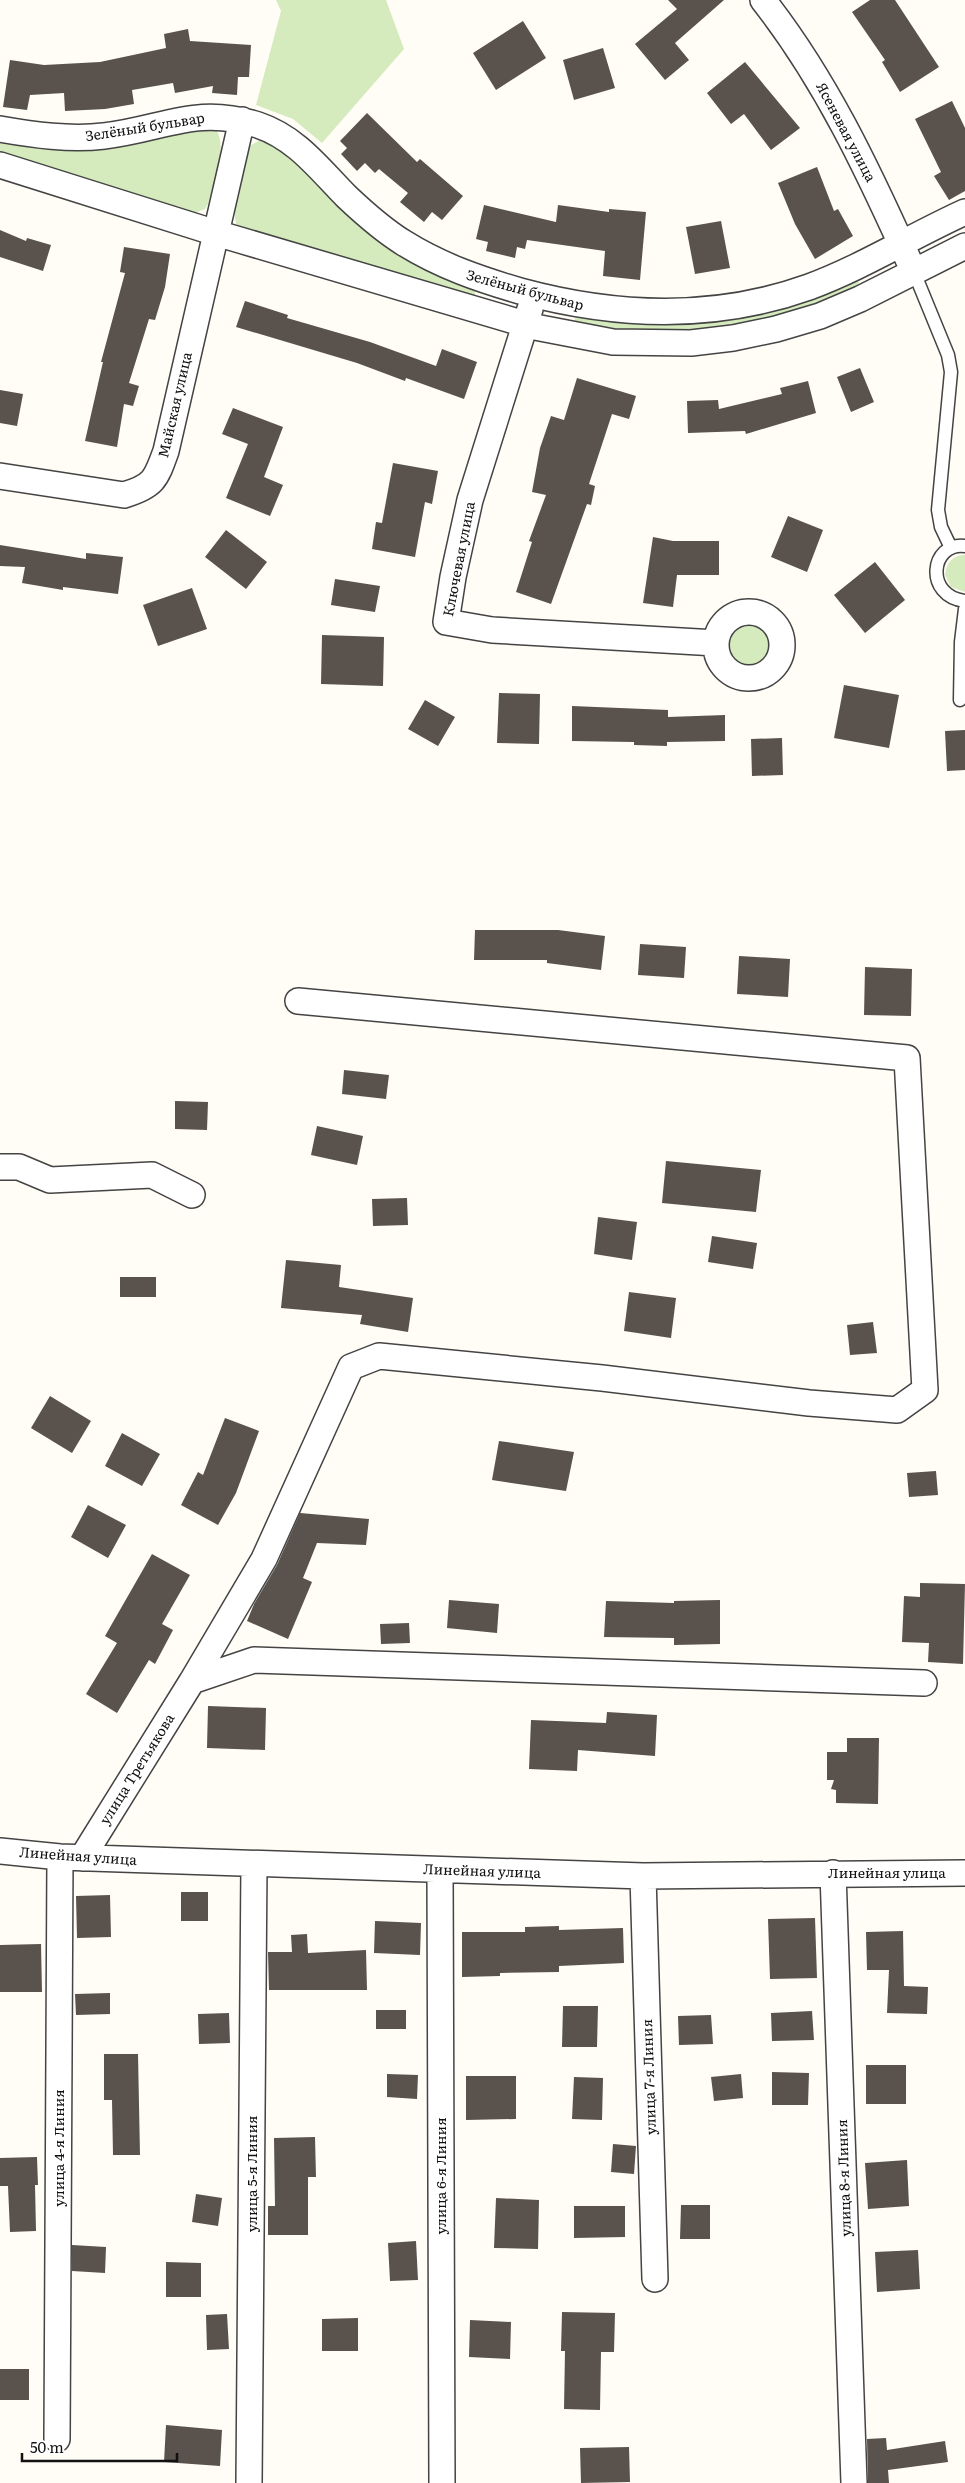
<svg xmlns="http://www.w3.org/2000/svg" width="965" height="2483" viewBox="0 0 965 2483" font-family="Literata,serif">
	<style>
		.green { fill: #d5ebbd }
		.building { fill: #5a524d }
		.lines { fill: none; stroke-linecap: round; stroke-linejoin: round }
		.service-casing { stroke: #444; stroke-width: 15 }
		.minor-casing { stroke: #444; stroke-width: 28 }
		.service { stroke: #fff; stroke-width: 12 }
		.minor { stroke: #fff; stroke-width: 25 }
		.labels { text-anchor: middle; stroke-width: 5; stroke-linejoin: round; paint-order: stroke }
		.street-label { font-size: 14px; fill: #111; stroke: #fff }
	</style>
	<rect width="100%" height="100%" fill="#fffdf5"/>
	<!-- green -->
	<path class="green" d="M276 0H386L404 49 322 143 293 119 256 105 281 11Z
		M216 129C228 150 214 181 208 204L205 209 192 214 0 153V139Z
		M260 140 269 141 475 289V295L472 297 241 229 236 224 234 209 248 147Z
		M852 280 859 282 856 289C762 328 675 344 575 322V318L580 316 648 324 689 323Z
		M965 555V592L951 587 945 575C946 563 953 555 965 555Z
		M729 645a20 20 0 1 1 40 0a20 20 0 1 1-40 0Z"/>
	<!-- building -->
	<path class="building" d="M668 0H724L675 43 689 60 665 80 635 44 677 9Z
		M870 0H895L939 67 900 92 882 62 885 60 852 12Z
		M523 21 546 58 496 90 473 53Z
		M188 29 190 41 251 45 249 77H238L237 95 212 93 213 86 175 93 173 83 132 90 134 104 105 109 65 111 64 93 30 95 27 110 3 107 10 60 44 65 100 62 166 48 164 34Z
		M603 48 615 88 574 100 563 60Z
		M745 62 800 128 771 150 744 114 731 124 707 93Z
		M952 101 965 128V191L949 200 934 176 941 172 915 119Z
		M367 113 417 162 420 159 463 196 442 220 432 212 424 222 400 202 408 193 379 169 375 173 365 163 357 171 341 154 347 148 340 141Z
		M817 167 834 211 838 209 853 236 815 259 795 224 778 183Z
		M484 205 556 222 558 205 609 212V209L646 212 640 280 603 276 605 251 527 240 525 249 517 247 515 258 486 251 488 242 476 239Z
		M721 221 730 268 695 274 686 227Z
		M0 230 26 241 27 238 51 245 43 271 0 257Z
		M124 247 170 254 165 287 155 320 149 319 129 383 139 386 133 406 124 404 117 447 85 441 103 362H101L125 273 120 272Z
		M245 301 288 315 287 318 370 342 436 366 442 349 477 362 464 399 406 378 405 381 357 363 236 327Z
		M860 368 874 402 851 412 837 377Z
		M577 378 636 396 629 419 612 414 589 484 595 486 591 505 587 504 551 604 516 592 532 542 529 541 546 495 532 492 540 448 551 416 564 420Z
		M808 381 816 413 746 434 745 431 688 433 687 401 718 400 719 409 782 394 780 388Z
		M0 390 23 394 17 426 0 423Z
		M233 408 283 427 264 477 283 485 270 516 226 498 248 444 222 434Z
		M393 463 438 471 432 504 425 502 415 557 372 549 376 522 382 523Z
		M788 516 823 530 807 572 771 557Z
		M226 530 267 562 246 589 205 557Z
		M653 537 673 541H719V575H677L673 607 643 603Z
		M0 545 86 559V553L123 557 118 594 63 587V590L22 583 25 567 0 566Z
		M875 562 905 600 865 633 834 595Z
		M335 579 380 586 375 612 331 605Z
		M192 588 207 629 158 646 143 605Z
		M322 635 384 637 383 686 321 684Z
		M844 685 899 695 889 748 834 738Z
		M499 693 540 694 539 744 497 743Z
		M425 700 455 717 438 746 408 729Z
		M572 706 668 710V717L725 715V741L667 742V746L634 745V742L572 741Z
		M965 730V770L947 771 945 731Z
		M782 738 783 775 752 776 751 739Z
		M475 930H558L605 936 601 970 547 963V960H474Z
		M640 944 686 947 684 978 638 975Z
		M739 956 790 959 788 997 737 994Z
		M865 967 912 969 911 1016 864 1015Z
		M344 1070 389 1075 386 1099 342 1094Z
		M175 1101 208 1102 207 1130 175 1129Z
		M317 1126 363 1136 357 1165 311 1155Z
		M666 1161 761 1170 756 1212 662 1203Z
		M407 1198 408 1225 373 1226 372 1199Z
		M598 1217 637 1222 632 1260 594 1254Z
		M712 1236 757 1243 753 1269 708 1262Z
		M286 1260 341 1265 339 1287 413 1298 408 1332 360 1324 362 1315 281 1308Z
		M120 1277H156V1297H120Z
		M629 1292 676 1298 671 1338 624 1331Z
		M873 1322 877 1353 850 1355 847 1325Z
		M50 1396 91 1421 72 1453 31 1428Z
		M225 1418 259 1431 236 1493 218 1525 181 1505 198 1472 203 1475Z
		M122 1433 160 1454 142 1486 105 1466Z
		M499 1441 574 1452 566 1491 492 1480Z
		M936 1471 938 1495 909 1497 907 1473Z
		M88 1505 126 1525 108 1558 71 1537Z
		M300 1513 369 1519 366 1545 317 1543 303 1578 312 1582 288 1639 247 1621 254 1604 277 1565Z
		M152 1554 190 1575 162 1624 173 1630 155 1664 149 1660 117 1713 86 1694 117 1643 105 1636Z
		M920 1583 965 1584 963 1664 928 1662 929 1643 902 1642 904 1596 920 1597Z
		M449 1600 499 1604 497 1633 447 1628Z
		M720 1600V1644L674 1645V1638L604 1637 606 1601 674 1603V1601Z
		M409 1623 410 1643 381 1644 380 1624Z
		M208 1706 266 1708 265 1750 207 1748Z
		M607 1712 657 1715 655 1756 578 1750 577 1771 529 1769 531 1720 606 1723Z
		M847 1738H879L878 1804 836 1803V1790L831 1789 834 1780H827V1752H847Z
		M181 1892H208V1921H181Z
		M110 1895 111 1937 77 1938 76 1896Z
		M815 1918 817 1978 770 1979 768 1919Z
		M375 1921 421 1923 420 1955 374 1953Z
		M559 1926V1930L623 1928 624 1963 559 1966V1972L500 1973V1976L462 1977V1932H525V1927Z
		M903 1931 904 1986 928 1987 927 2014 887 2013 889 1970H867L866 1932Z
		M307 1934 308 1953 366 1950 367 1990H269L268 1952H292L291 1935Z
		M41 1944 42 1992H0V1945Z
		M110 1993V2014L76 2015 75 1994Z
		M563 2006H598L597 2047H562Z
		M376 2010H406V2029H376Z
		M812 2011 814 2040 772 2041 771 2013Z
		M229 2013 230 2043 199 2044 198 2014Z
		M711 2015 713 2044 679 2045 678 2016Z
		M104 2054H138L140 2155H113L112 2100H104Z
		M866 2065H906V2104H866Z
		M772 2072 809 2073 808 2105H772Z
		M387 2074 418 2075 417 2099 387 2097Z
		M741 2074 743 2098 714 2101 711 2077Z
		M466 2076H516V2119L466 2120Z
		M574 2077 603 2078 602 2120 572 2119Z
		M315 2137 316 2177H308V2235H268V2206H275L274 2138Z
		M613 2144 636 2146 634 2174 611 2172Z
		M37 2157 38 2185H35L36 2231 10 2232 8 2186H0V2158Z
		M907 2160 909 2206 868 2209 865 2163Z
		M196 2194 222 2198 218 2226 192 2222Z
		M496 2198 539 2200 538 2249 494 2248Z
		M681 2205H710V2239H680Z
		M574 2206H625V2237L574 2238Z
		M416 2241 418 2280 390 2281 388 2243Z
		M72 2245 106 2247 105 2273 72 2271Z
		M918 2250 920 2289 877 2292 875 2252Z
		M166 2262 201 2263V2297H166Z
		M562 2312 615 2313 614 2352H601L600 2410 564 2409 565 2351H561Z
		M227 2314 229 2349 207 2350 206 2315Z
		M358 2318V2351H322V2319Z
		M470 2320 511 2322 510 2359 469 2357Z
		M0 2369H29V2400H0Z
		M166 2425 222 2430 220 2466 164 2462Z
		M886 2438 887 2450 945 2441 948 2462 888 2470 889 2483H868L867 2439Z
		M629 2447 630 2482 581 2483 580 2448Z"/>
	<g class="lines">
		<!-- service casing -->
		<g class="service-casing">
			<path id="service" d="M914 272 948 355 951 372 938 510 941 527 951 548
				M965 546C930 542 924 596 965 601
				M960 700 961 642 965 609"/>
		</g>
		<!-- minor casing -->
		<g class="minor-casing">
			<path id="minor" d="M763 0C825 79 867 168 908 259
				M0 129C34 135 70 140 104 136 164 129 196 105 258 125 297 138 320 170 347 197 365 214 383 230 404 243 441 266 479 279 520 291 616 317 714 321 809 287 863 267 912 236 965 212
				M0 165 216 233 535 327 613 342 691 343 733 338 776 329 820 316 860 299 965 246
				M530 309 470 500 453 577 446 622 492 630 716 643
				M0 476 124 495C154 486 156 479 166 451L242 120
				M716 645a33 33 0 1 1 66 0a33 33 0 1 1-66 0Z
				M0 1167H19L50 1180 152 1175 192 1195
				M192 1681 254 1660 924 1683
				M0 1851 60 1857 643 1876 965 1873
				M82 1858 192 1681 264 1559 351 1367 379 1356 602 1378 809 1403 897 1410 925 1390 907 1058 298 1001
				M440 1870 442 2483
				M833 1873 854 2483
				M643 1876 655 2279
				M57 2439 60 1857
				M249 2483 254 1864"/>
		</g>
		<!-- service -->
		<use href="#service" class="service"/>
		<!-- minor -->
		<use href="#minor" class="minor"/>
	</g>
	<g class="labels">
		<!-- street labels -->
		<g class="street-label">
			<text transform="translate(145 127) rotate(-9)" y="5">Зелёный бульвар</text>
			<text transform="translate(846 132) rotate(62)" y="5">Ясеневая улица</text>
			<text transform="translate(525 290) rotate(15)" y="5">Зелёный бульвар</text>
			<text transform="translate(175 405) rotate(-77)" y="5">Майская улица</text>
			<text transform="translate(459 559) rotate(-79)" y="5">Ключевая улица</text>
			<text transform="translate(137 1769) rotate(-58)" y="5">улица Третьякова</text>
			<text transform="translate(78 1856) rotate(4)" y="5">Линейная улица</text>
			<text transform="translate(482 1871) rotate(2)" y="5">Линейная улица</text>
			<text x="887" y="1878">Линейная улица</text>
			<text transform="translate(649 2077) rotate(-92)" y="5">улица 7-я Линия</text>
			<text transform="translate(59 2148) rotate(-90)" y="5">улица 4-я Линия</text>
			<text transform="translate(252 2174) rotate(-90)" y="5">улица 5-я Линия</text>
			<text transform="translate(441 2176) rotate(-90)" y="5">улица 6-я Линия</text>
			<text transform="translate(844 2178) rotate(-92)" y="5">улица 8-я Линия</text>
		</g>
	</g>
	<!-- scale -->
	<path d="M22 2453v8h155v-8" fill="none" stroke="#111111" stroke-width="2.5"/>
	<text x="30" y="2453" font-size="15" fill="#111111" stroke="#ffffff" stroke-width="4" paint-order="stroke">50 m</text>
</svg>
